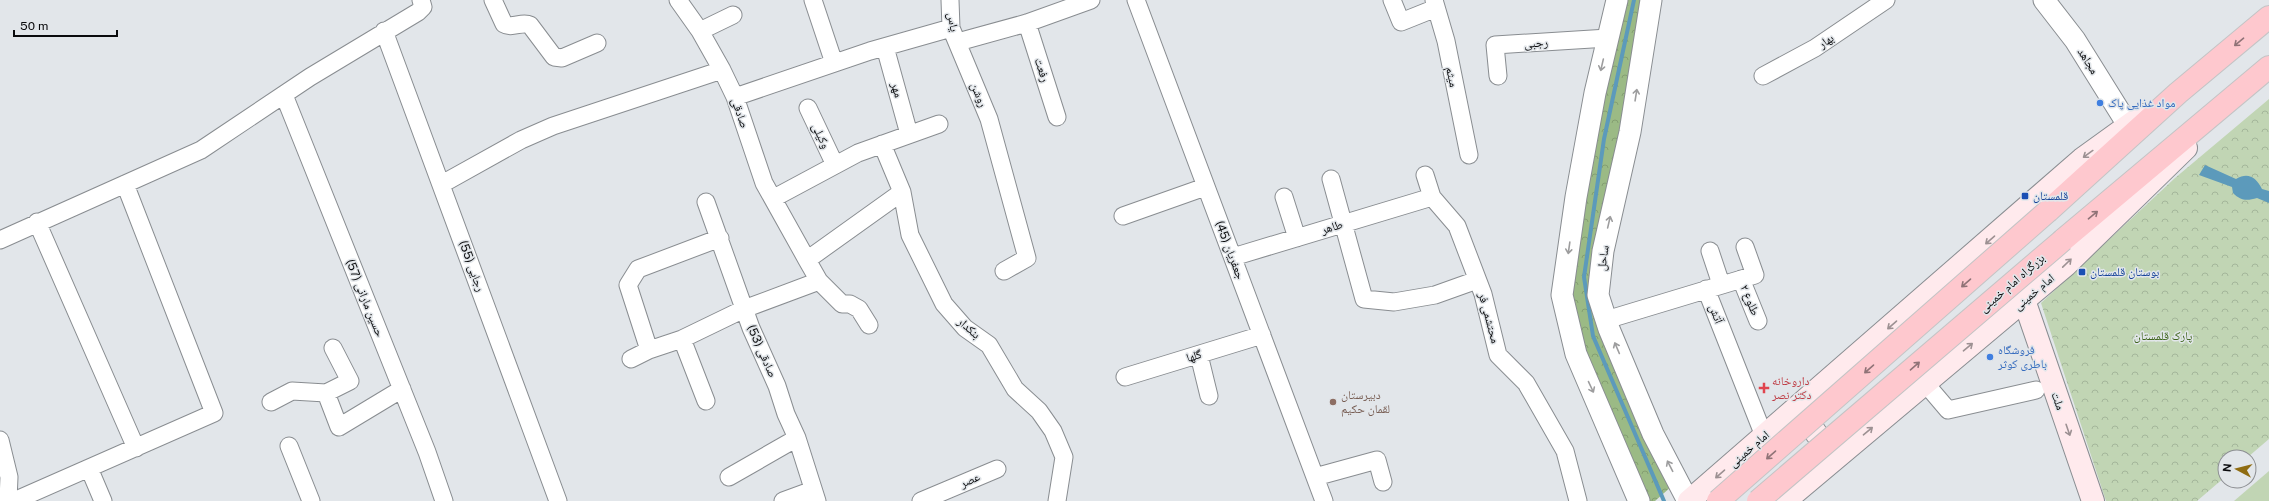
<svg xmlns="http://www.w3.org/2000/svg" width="2269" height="501" viewBox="0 0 2269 501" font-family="'Public Sans','Noto Naskh Arabic',sans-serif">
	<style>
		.forest { fill: url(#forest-crowns) }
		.park { fill: url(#park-crowns) }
		.garden { fill: #c1d5b4 }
		.water { fill: #5c9abb }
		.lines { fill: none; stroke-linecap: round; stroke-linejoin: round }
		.stream { stroke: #5c9abb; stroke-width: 4 }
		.minor-casing { stroke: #898d91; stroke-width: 19 }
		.tertiary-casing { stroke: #898d91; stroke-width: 23 }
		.secondary-casing { stroke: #898d91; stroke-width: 24 }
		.trunk-casing { stroke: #c4c4c5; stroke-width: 24 }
		.minor { stroke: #fff; stroke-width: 17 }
		.tertiary { stroke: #fff; stroke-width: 21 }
		.secondary { stroke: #ffeaed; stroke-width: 22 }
		.trunk { stroke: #fec8ce; stroke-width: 22 }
		.trunk-bridge-casing { stroke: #c4c4c5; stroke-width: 24; stroke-linecap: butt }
		.trunk-bridge { stroke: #fec8ce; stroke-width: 22 }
		.oneway { stroke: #907377 }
		.oneway2 { stroke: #9d9d9e }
		.oneway3 { stroke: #9d9193 }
		.shop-dot { fill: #3f7fe0; stroke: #e2e6ea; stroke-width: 1.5 }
		.transit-dot { fill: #1a4fb4; stroke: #e2e6ea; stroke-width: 1.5 }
		.health-dot { fill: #e0444e; stroke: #e2e6ea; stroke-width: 1.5 }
		.education-dot { fill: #8d6e63; stroke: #e2e6ea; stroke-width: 1.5 }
		.labels { text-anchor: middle; stroke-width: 3; stroke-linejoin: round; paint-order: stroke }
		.street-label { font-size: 12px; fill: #0a0b0d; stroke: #e2e6ea }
		.shop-label { font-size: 12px; fill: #366cbe; stroke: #e2e6ea; text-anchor: start }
		.transit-label { font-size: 12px; fill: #164399; stroke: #e2e6ea; text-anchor: start }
		.park-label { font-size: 12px; fill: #3c6319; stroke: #e2e6ea }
		.health-label { font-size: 12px; fill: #be3a42; stroke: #e2e6ea; text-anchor: start }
		.education-label { font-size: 12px; fill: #785e54; stroke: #e2e6ea; text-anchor: start }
	</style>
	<defs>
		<pattern id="forest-crowns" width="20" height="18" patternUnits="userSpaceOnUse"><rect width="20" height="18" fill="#9bba85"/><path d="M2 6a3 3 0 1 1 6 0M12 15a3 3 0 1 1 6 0" fill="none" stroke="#849f72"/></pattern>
		<pattern id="park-crowns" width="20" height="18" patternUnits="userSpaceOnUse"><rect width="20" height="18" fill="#c1d5b4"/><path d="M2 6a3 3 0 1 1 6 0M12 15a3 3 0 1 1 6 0" fill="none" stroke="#a4b69a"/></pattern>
	</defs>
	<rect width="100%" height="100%" fill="#e2e6ea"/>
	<!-- forest -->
	<path class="forest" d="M1624 0H1644L1594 286 1672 486 1655 501H1647L1583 354 1569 295 1573 255Z"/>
	<!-- park -->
	<path class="park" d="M2269 99V439L2248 457H2225V477L2197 501H2106L2041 303 2175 178Z"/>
	<!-- garden -->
	<path class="garden" d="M2269 471V501H2234Z"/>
	<!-- water -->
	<path class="water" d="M2205 165 2236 179C2248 172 2256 177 2262 189L2269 191V203L2257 198C2247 201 2241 201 2233 193L2232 187 2199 175Z"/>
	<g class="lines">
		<!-- stream -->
		<path class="stream" d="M1634 0 1604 139 1584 277 1593 336 1664 501"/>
		<!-- minor casing -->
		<g class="minor-casing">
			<path id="minor" d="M493 0 504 24C512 29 522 21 530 25L554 57 562 58 597 43
				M678 0 700 31 722 70 735 97 764 183 807 260 819 281 842 304H850L859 309 869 325
				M813 0 834 63
				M950 0 951 28 989 119 1027 258 1004 271
				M1136 0 1324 501
				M1392 0 1401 22 1436 8
				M1434 0 1446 41 1469 155
				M1027 23 1057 117
				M384 31 558 501
				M700 31 733 15
				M958 42 1027 23 1091 0
				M885 47 909 134
				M1498 76 1495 45 1608 38
				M1763 76 1815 48 1886 0
				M284 95 427 452 444 501
				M735 97 870 51 951 28
				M808 108 835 165
				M882 144 902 192 910 235 944 304 965 328 989 345 1015 389 1039 411 1053 431 1064 457 1057 501
				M1425 175 1432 197 1457 226 1483 294 1498 355 1526 383 1565 451 1578 501
				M1331 179 1364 299 1394 302 1435 295 1477 280
				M442 184 521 140 553 126 722 70
				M1284 197 1297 238
				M774 198 858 153 939 124
				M706 202 751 328 777 386 786 414 797 438 817 501
				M1123 216 1205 187
				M37 222 136 448
				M0 240 201 150 310 77 418 12 423 7 421 0
				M1710 251 1721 284
				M1233 257 1432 197
				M807 260 902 192
				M1741 279 1758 321
				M1706 289 1764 436
				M1606 320 1755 275 1745 247
				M682 339 706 401
				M649 350 628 285 638 269 720 238
				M1199 355 1209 396
				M631 359 649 350 682 339 744 309 819 281
				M1125 377 1262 335
				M1925 383 1948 410 2036 390
				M326 393 350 381 333 348
				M271 402 292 391 326 393 339 427 402 389
				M0 440 9 477 8 501
				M289 446 311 501
				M89 468 103 501
				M729 477 797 438
				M1315 477 1377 460 1383 482
				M14 501 214 413 125 184
				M783 501 813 490
				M921 501 997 469"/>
		</g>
		<!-- tertiary casing -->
		<g class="tertiary-casing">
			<path id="tertiary" d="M1617 0 1595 93 1576 197 1562 295 1576 354 1639 501
				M1651 0 1630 132 1603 251 1598 295 1609 329 1653 434 1688 501
				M2044 0 2075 40 2128 125"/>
		</g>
		<!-- secondary casing -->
		<g class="secondary-casing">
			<path id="secondary" d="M2024 300 2093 501
				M1807 403C1806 427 1821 446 1844 449
				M1689 501 2082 159 2143 115
				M1785 501 2066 265 2186 148"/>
		</g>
		<!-- trunk casing -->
		<g class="trunk-casing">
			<path id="trunk" d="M2048 211 2178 93 2269 17
				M2063 240 2269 67"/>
		</g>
		<!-- minor -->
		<use href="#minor" class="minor"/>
		<!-- tertiary -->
		<use href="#tertiary" class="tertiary"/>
		<!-- secondary -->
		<use href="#secondary" class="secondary"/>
		<!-- trunk -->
		<use href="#trunk" class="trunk"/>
		<!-- trunk-bridge casing -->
		<g class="trunk-bridge-casing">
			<path id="trunk-bridge" d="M1718 501 2048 211
				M1758 501 2063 240"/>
		</g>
		<!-- trunk-bridge -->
		<use href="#trunk-bridge" class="trunk-bridge"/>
	</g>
	<!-- one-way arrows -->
	<defs><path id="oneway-shaft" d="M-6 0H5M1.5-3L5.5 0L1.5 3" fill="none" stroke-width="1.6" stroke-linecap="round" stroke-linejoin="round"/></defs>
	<g class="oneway">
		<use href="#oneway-shaft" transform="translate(2239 42) rotate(140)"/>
		<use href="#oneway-shaft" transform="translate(2093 215) rotate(-40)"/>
		<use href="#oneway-shaft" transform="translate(1966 283) rotate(139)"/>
		<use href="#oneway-shaft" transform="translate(1915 366) rotate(-41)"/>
		<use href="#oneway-shaft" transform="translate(1869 369) rotate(139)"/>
		<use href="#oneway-shaft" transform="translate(1771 455) rotate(139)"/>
	</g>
	<g class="oneway2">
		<use href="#oneway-shaft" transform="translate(1602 65) rotate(103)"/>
		<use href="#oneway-shaft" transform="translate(1636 95) rotate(-81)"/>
		<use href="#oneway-shaft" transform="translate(1609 222) rotate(-77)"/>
		<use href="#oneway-shaft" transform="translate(1569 248) rotate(98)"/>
		<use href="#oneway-shaft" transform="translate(1617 348) rotate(-113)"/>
		<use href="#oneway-shaft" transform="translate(1591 387) rotate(65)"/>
		<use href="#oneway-shaft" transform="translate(1670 466) rotate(-117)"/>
	</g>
	<g class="oneway3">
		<use href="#oneway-shaft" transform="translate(2088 154) rotate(144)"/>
		<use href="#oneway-shaft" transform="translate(1990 240) rotate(139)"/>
		<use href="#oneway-shaft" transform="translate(2067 263) rotate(-44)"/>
		<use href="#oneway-shaft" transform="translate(1892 325) rotate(139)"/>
		<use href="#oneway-shaft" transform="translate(1968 347) rotate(-40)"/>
		<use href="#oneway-shaft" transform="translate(2068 430) rotate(71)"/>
		<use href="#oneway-shaft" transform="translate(1868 431) rotate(-40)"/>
		<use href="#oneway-shaft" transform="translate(1720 474) rotate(139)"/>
	</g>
	<!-- markers -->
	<g class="shop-dot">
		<circle cx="2100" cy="103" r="4"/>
		<circle cx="1990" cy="357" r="4"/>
	</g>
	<g class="transit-dot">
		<rect x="2021" y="192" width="8" height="8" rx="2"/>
		<rect x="2078" y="268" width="8" height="8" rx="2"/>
	</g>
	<path class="health-dot" d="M1762 382h4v4h4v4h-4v4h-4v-4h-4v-4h4z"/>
	<circle class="education-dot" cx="1333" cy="402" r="4"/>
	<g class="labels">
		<!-- street labels -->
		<g class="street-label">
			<text transform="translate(953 22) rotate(80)" y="4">یاس</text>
			<text transform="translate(1826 41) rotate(-34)" y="4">بهار</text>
			<text transform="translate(1536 43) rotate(-4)" y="4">رجبی</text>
			<text transform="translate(2088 61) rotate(58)" y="4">مجاهد</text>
			<text transform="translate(1042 70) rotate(73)" y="4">رفعت</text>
			<text transform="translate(1452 77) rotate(79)" y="4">میثم</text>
			<text transform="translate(897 90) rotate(75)" y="4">مهر</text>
			<text transform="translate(979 95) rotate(68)" y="4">روشن</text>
			<text transform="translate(740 113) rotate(71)" y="4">صادقی</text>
			<text transform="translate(821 136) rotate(65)" y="4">وکیلی</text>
			<text transform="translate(1332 227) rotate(-17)" y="4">طاهر</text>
			<text transform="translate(1230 250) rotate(69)" y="4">جعفریان (45)</text>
			<text transform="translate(1603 258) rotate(-82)" y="4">ساحل</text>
			<text transform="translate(472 266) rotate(70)" y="4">رجایی (55)</text>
			<text transform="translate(2012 283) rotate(-41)" y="4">بزرگراه امام خمینی</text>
			<text transform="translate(2034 292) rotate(-40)" y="4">امام خمینی</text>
			<text transform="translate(365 298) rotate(68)" y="4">حسین مارانی (57)</text>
			<text transform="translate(1750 300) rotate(68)" y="4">طلوع ۲</text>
			<text transform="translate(1716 314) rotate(68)" y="4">آتش</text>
			<text transform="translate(1489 318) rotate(75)" y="4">محتشمی فر</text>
			<text transform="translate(969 328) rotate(41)" y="4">بنکدار</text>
			<text transform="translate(762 351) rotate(66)" y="4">صادقی (53)</text>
			<text transform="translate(1194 356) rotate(-17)" y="4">گلها</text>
			<text transform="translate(2058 401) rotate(71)" y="4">ملت</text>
			<text transform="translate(1749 449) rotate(-41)" y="4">امام خمینی</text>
			<text transform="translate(970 480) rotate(-23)" y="4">عصر</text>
		</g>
		<!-- shop labels -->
		<g class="shop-label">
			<text x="2108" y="107">مواد غذایی پاک</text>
			<text x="1998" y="354">فروشگاه<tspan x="1998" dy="14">باطری کوثر</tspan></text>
		</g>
		<!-- transit labels -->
		<g class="transit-label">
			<text x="2033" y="200">قلمستان</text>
			<text x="2090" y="276">بوستان قلمستان</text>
		</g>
		<!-- park labels -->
		<g class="park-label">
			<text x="2163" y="340">پارک قلمستان</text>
		</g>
		<!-- health labels -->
		<g class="health-label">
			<text x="1772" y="385">داروخانه<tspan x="1772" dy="14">دکتر نصر</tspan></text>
		</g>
		<!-- education labels -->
		<g class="education-label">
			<text x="1341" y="399">دبیرستان<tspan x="1341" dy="14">لقمان حکیم</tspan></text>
		</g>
	</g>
	<!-- north arrow -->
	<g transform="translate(2237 469) rotate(277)"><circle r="19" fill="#e2e6ea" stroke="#8c8e92"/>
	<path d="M0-3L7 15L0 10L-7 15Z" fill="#8f6c11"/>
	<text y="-6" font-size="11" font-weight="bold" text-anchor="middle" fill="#0a0b0d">N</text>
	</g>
	<!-- scale -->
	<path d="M14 30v6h103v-6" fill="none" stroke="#0a0b0d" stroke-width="2"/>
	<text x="20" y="30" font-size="12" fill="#0a0b0d" stroke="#e2e6ea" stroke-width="3" paint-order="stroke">50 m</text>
</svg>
